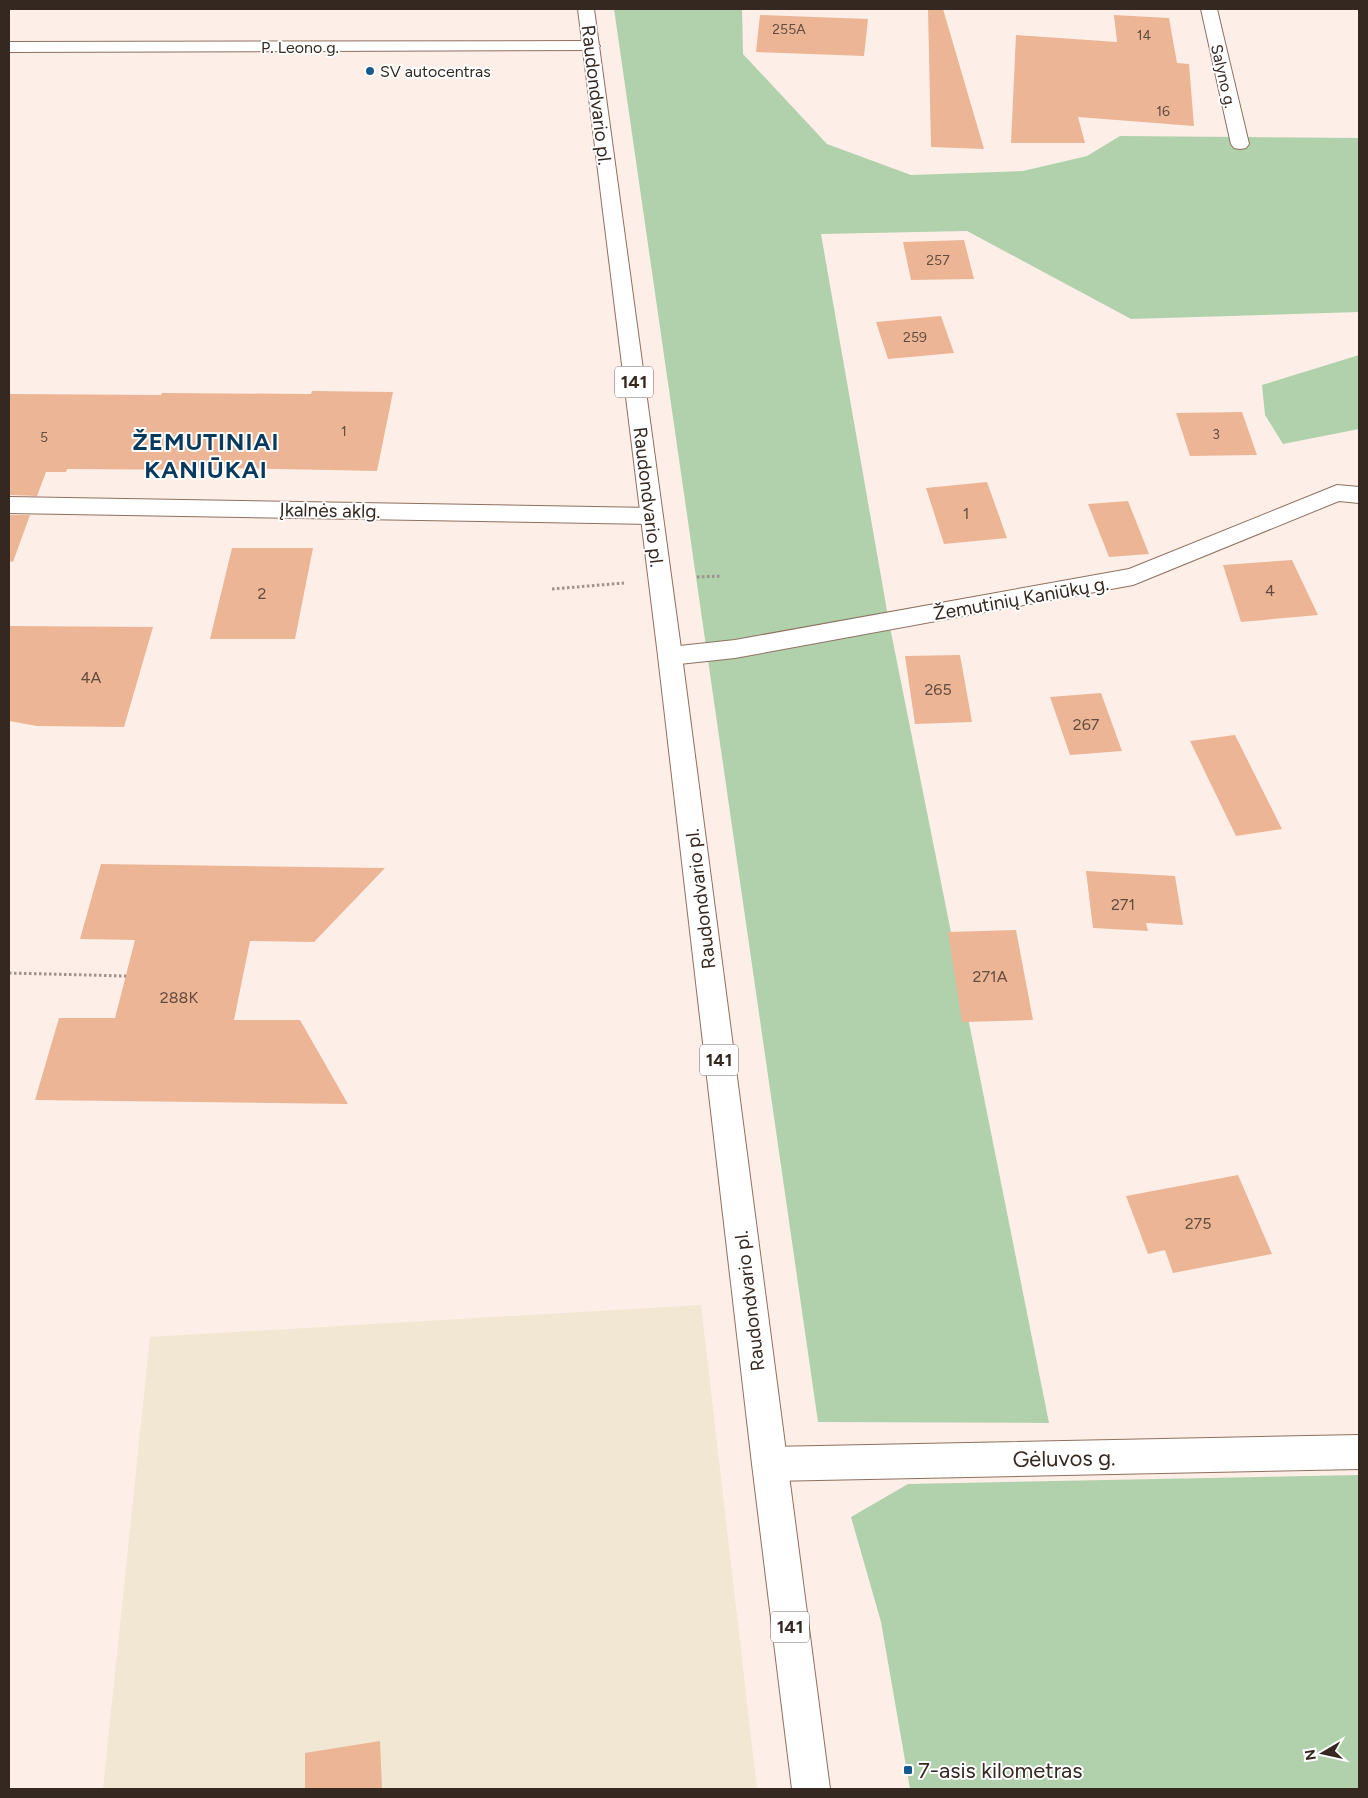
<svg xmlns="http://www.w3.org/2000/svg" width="1368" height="1798" viewBox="0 0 1368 1798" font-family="Figtree,sans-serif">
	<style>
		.commercial { fill: #f1e7d2 }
		.green { fill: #b1d1ad }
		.building { fill: #ecb596 }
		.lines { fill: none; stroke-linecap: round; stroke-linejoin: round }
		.minor-casing { stroke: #8e705f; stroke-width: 2 }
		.primary-casing { stroke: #8e705f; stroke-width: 2 }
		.path { stroke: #9f928a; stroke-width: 3; stroke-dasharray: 2.5 2.5; stroke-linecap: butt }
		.minor { fill: #fff; fill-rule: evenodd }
		.primary { fill: #fff; fill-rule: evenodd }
		.poi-dot { fill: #165b90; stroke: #fff; stroke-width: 2 }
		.labels { text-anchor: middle; stroke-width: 4; stroke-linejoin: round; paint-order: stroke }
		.far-number-label { font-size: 14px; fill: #634b3e }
		.far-street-label { font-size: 16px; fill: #352821; stroke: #fff }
		.far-poi-label { font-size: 16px; fill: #352821; stroke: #fff; text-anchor: start }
		.number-label { font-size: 16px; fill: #634b3e }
		.shield { fill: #fff; stroke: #726864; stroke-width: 1 }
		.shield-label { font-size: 18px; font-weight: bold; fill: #352821 }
		.street-label { font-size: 19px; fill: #352821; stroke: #fff }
		.near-street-label { font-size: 22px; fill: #352821; stroke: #fff }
		.near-poi-label { font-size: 22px; fill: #352821; stroke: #fff; text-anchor: start }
		.district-label { font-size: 24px; font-weight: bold; letter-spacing: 1px; fill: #09395d; stroke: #fff }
	</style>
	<rect width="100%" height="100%" fill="#fdefe7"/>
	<!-- commercial -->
	<path class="commercial" d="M701 1305 757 1789H103L150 1337Z"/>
	<!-- green -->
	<path class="green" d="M614 9H742L743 54 827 144 911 175 1023 171 1087 156 1120 136 1359 138V312L1131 319 967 231 821 234 889 622 1049 1423 818 1422Z
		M1359 355V429L1283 444 1265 415 1262 385Z
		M1359 1475V1789H910L881 1622 851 1517 908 1484Z"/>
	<!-- building -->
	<path class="building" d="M928 9H943L984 149 931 147Z
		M760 15 868 19 864 56 756 52Z
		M1114 15 1169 18 1177 63 1189 64 1194 126 1078 117 1085 143H1011L1016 35 1117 42Z
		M964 240 974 279 911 280 903 242Z
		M941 316 954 353 888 359 876 322Z
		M312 391 393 392 377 471 223 468 222 470 67 469 66 472H46L37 496 9 495V394L161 395 162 393 311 394Z
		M1242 412 1257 455 1190 456 1176 413Z
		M987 482 1007 538 944 544 926 488Z
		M1128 501 1149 554 1109 557 1088 504Z
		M9 515H30L13 562 9 561Z
		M232 548H313L295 639H210Z
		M1292 560 1318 615 1241 622 1223 565Z
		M9 626 153 627 124 727 37 726 9 721Z
		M960 655 972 722 915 724 905 656Z
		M1101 693 1122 751 1070 755 1050 697Z
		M1235 735 1282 829 1236 836 1190 741Z
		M101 864 385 868 314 942 250 941 234 1020H300L348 1104 35 1100 59 1018H115L135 940 80 939Z
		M1086 871 1175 876 1183 925 1146 923 1148 931 1093 928Z
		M1016 930 1033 1020 962 1022 948 932Z
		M1238 1175 1272 1254 1173 1273 1165 1250 1148 1254 1126 1196Z
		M380 1741 382 1789H305V1753Z"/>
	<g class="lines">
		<!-- minor casing -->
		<g class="minor-casing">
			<path id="minor" d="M1201 9H1217L1249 144 1246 148 1240 149 1234 148 1231 144Z
				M591 41 597 42 600 46 597 50 9 52V42Z
				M1337 485 1359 487V503L1339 501 1133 585 735 658 670 665 661 662 658 656 661 650 670 647 735 640 1129 569Z
				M9 497 652 508 660 510 663 516 660 522 652 524 9 513Z
				M1359 1435V1469L769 1481 757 1476 752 1464 757 1452 769 1447Z"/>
		</g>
		<!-- primary casing -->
		<g class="primary-casing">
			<path id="primary" d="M578 9H594L682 656 830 1789H792L752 1464 658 656Z"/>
		</g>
		<!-- path -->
		<path class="path" d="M697 577 722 576
			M552 589 624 583
			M9 973 126 976"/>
		<!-- minor -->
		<use href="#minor" class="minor"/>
		<!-- primary -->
		<use href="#primary" class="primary"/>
	</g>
	<!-- markers -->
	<g class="poi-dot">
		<circle cx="370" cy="71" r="5"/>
		<rect x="903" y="1765" width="10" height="10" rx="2.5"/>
	</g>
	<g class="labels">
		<!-- far-number labels -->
		<g class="far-number-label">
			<text x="789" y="34">255A</text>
			<text x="1144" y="40">14</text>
			<text x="1163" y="116">16</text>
			<text x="938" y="265">257</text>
			<text x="915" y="342">259</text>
			<text x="344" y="436">1</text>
			<text x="1216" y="439">3</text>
			<text x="44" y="442">5</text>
		</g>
		<!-- far-street labels -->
		<g class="far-street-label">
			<text x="300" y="53">P. Leono g.</text>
			<text transform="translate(1224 76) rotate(77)" y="6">Salyno g.</text>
		</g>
		<!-- far-poi labels -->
		<g class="far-poi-label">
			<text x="380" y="77">SV autocentras</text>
		</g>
		<!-- number labels -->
		<g class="number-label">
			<text x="966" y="519">1</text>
			<text x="1270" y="596">4</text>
			<text x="262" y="599">2</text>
			<text x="91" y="683">4A</text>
			<text x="938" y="695">265</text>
			<text x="1086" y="730">267</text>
			<text x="1123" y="910">271</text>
			<text x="990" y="982">271A</text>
			<text x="179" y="1003">288K</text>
			<text x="1198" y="1229">275</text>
		</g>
		<!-- shield labels -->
		<g class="shield">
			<rect x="615" y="366.5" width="38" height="31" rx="4"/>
			<rect x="700" y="1044.5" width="38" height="31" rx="4"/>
			<rect x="771" y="1611.5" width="38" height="31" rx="4"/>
		</g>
		<g class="shield-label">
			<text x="634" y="388">141</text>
			<text x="719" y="1066">141</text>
			<text x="790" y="1633">141</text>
		</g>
		<!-- street labels -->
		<g class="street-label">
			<text transform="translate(597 95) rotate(83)" y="7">Raudondvario pl.</text>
			<text transform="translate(649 497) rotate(83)" y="7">Raudondvario pl.</text>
			<text transform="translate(330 510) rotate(1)" y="7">Įkalnės aklg.</text>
			<text transform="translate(1021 598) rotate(-10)" y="7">Žemutinių Kaniūkų g.</text>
			<text transform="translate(700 899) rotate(-97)" y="7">Raudondvario pl.</text>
			<text transform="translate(749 1301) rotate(-97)" y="7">Raudondvario pl.</text>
		</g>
		<!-- near-street labels -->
		<g class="near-street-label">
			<text transform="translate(1064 1458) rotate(-1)" y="8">Gėluvos g.</text>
		</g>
		<!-- near-poi labels -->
		<g class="near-poi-label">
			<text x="918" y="1778">7-asis kilometras</text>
		</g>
		<!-- district labels -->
		<g class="district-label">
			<text x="206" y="450">ŽEMUTINIAI<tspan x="206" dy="28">KANIŪKAI</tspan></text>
		</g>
	</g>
	<!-- border -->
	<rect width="1368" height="1798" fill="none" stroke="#352821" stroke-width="20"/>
	<!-- north arrow -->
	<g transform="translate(1323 1753) rotate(261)" stroke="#ffffff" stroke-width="4" paint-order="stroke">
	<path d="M0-4L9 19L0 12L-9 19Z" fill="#352821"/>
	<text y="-8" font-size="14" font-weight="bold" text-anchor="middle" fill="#352821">N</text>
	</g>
</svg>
